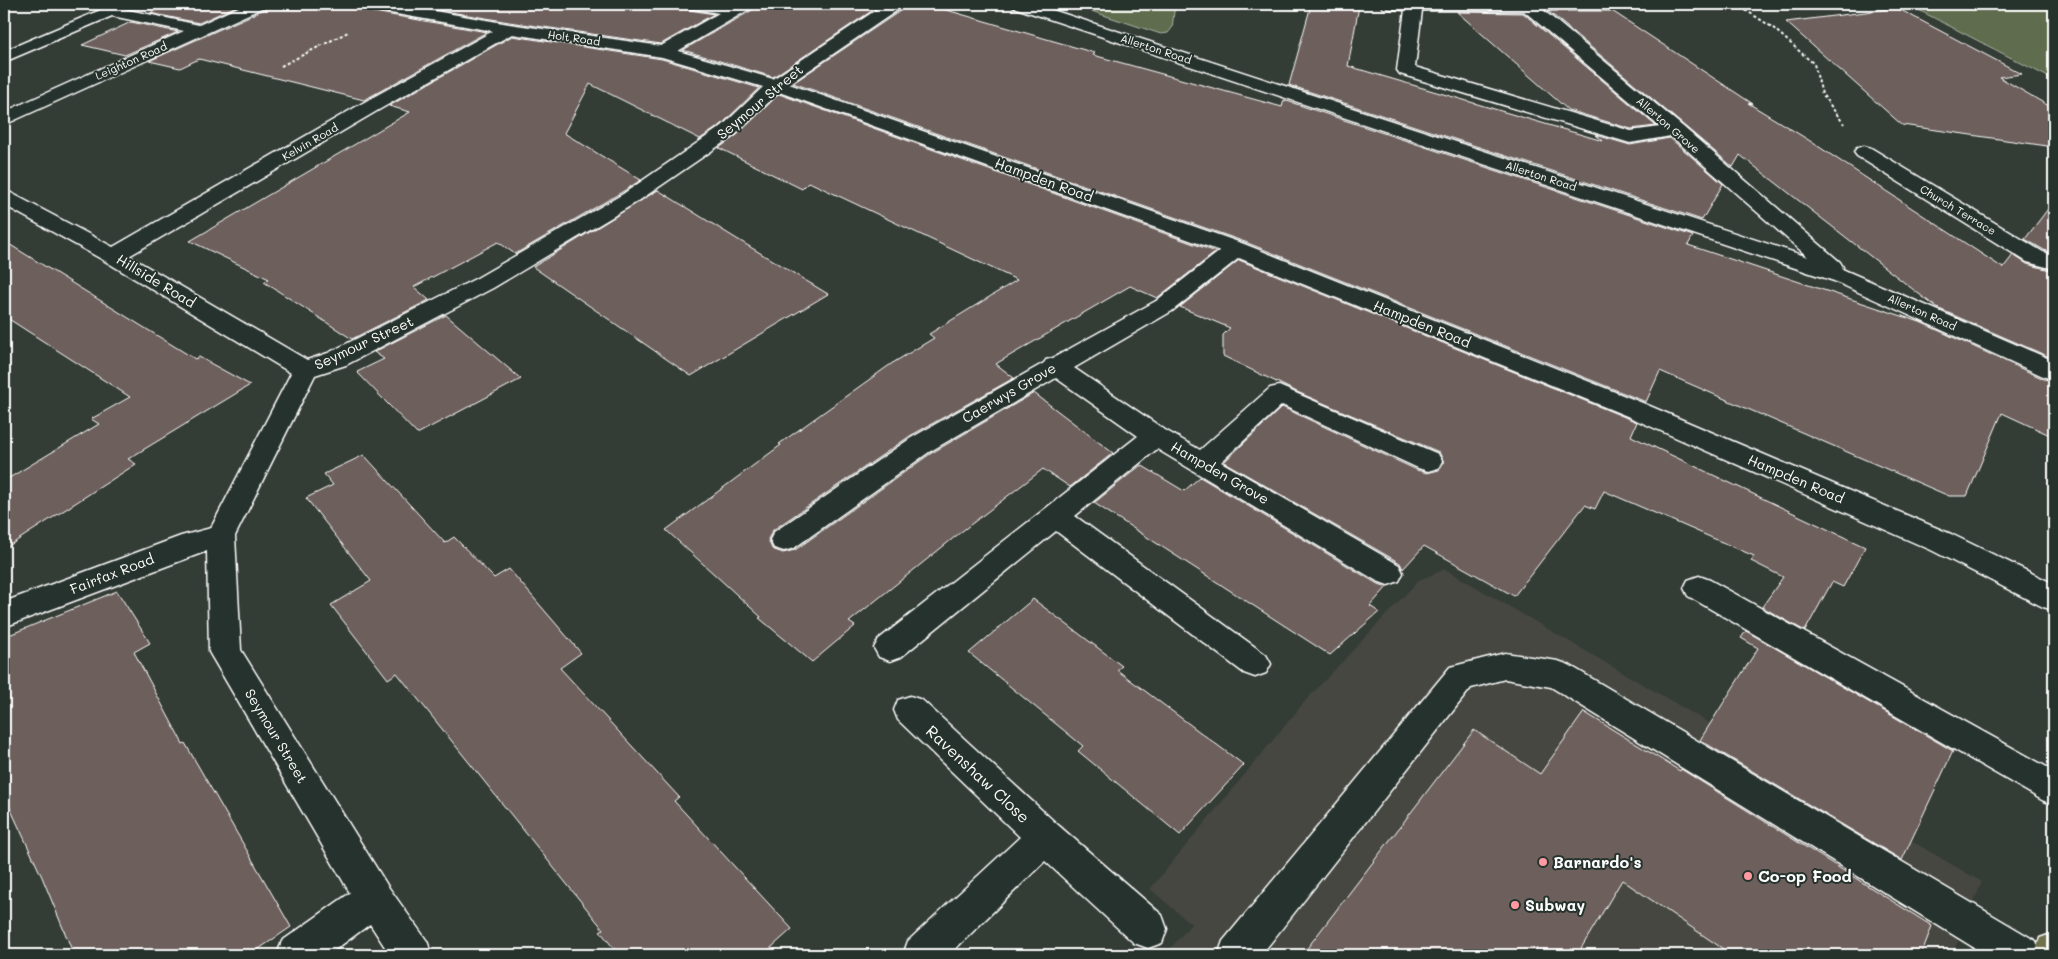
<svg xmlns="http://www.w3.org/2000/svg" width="2058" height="959" viewBox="0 0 2058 959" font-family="Mali,sans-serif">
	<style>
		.built { fill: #454741 }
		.green { fill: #5e6c4e; stroke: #aeb6a6 }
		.building { fill: #6d605c; stroke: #fff }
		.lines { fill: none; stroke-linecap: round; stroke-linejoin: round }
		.minor-casing { stroke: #fff; stroke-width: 3 }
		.major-casing { stroke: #fff; stroke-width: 3 }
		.path { stroke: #fff; stroke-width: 2; stroke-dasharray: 3 2.5; stroke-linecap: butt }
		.minor { fill: #26332d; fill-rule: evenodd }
		.major { fill: #6e714b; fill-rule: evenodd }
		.poi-dot { fill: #ff9aa2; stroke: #26332d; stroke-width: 2 }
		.labels { text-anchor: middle; stroke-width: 4; stroke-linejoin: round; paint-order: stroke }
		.far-street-label { font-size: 11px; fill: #fff; stroke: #26332d }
		.street-label { font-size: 14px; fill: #fff; stroke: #26332d }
		.near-street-label { font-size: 16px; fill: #fff; stroke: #26332d }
		.near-poi-label { font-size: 16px; font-weight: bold; fill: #fff; stroke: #26332d; text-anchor: start }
	</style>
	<rect width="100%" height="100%" fill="#343c36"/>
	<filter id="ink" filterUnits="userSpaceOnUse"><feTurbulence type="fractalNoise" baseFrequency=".02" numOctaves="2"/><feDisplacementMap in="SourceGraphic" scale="10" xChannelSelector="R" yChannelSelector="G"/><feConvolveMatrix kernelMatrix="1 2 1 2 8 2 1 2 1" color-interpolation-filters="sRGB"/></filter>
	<g filter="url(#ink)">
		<!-- built -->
		<path class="built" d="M1445 569 1982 882 1952 955H1165L1191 924 1150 889 1306 700 1419 580Z"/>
		<!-- green -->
		<path class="green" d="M1070 4H1175L1172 28 1168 33 1161 34Z
			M1907 4H2054V80Z"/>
		<!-- building -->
		<path class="building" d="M168 4H241L199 23 150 13Z
			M268 4H358L361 9 368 11 487 32 364 100 199 59 180 68 149 61 265 9Z
			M404 4H680L684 9 714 14 661 44 509 22Z
			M757 4H882L773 77 683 50 754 9Z
			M906 4H926L1095 53 1093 55 1282 107 1284 100 1693 236 1688 245 1920 322 2044 379 2054 381V437L2002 413 1967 496H1949L1660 371 1646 402 1245 242 793 83 903 9Z
			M1311 5 1359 6 1348 66 1603 141 1596 135 1630 145 1670 138 1723 184 1702 220 1289 85Z
			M1897 8 2022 74 1999 77 2054 109V147L1902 125 1786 22Z
			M1548 11H1612L1753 104 1748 103 1807 139 2003 268 2013 255 2027 264 2054 271V359L1937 308 1740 155 1733 167Z
			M1457 12 1523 13 1656 126 1631 129 1568 110Z
			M131 22 178 32 125 55 82 45Z
			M512 36 662 59 759 88 721 125 700 139 590 84 564 133 641 180 622 192 515 254 498 242 414 287 429 300 352 339 264 282 269 279 190 241 410 112 389 106Z
			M779 94 1216 252 1157 298 1130 286 999 362 996 364 1014 378 910 436 773 530 768 539 772 549 783 553 795 550 930 454 1034 393 1113 453 1070 487 1043 469 961 532 849 622 855 626 812 662 759 618 761 617 666 530 781 445 779 444 891 364 934 338 929 334 1017 280 809 182 802 189 719 148 737 135Z
			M658 190 732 236 828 294 691 376 533 267Z
			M2054 201V253L2044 250 2025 239Z
			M4 241 195 359 199 357 250 385 128 459 136 464 4 549V481L99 424 91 419 130 397 4 316Z
			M1239 260 1637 422 1631 436 1865 547 1843 587 1832 582 1805 631 1762 607 1783 577 1751 561 1754 556 1604 491 1595 509 1585 505 1514 596 1424 546 1403 569 1400 563 1224 462 1282 407 1417 470 1427 473 1439 470 1444 462 1439 452 1297 392 1223 356V335L1230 328 1180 307Z
			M446 315 521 379 417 434 357 372 384 359 374 352Z
			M364 455 445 543 454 537 494 578 509 569 581 653 560 668 679 797 674 801 792 929 763 955H619L600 931 603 929 397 673 388 679 331 605 371 581 306 498 333 485 324 474Z
			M1141 465 1184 491 1200 477 1376 583 1387 587 1370 606 1379 612 1330 655 1094 503Z
			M117 591 150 643 134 652 183 744 185 743 291 927 250 955H74L42 877 4 795V637Z
			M1033 599 1122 666 1117 670 1244 765 1180 835 1078 751 1083 746 969 653Z
			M1746 631 1953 751 1902 860 1700 740 1758 648 1741 638Z
			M1584 712 1680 771 1681 769 1932 926 1921 955H1732L1622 880 1577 955H1302L1474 730 1540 774Z"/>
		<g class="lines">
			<!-- minor casing -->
			<g class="minor-casing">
				<path id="minor" d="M245 4H266L264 7 4 125V112L184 31 112 16 4 62V51L110 6 199 25Z
					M360 4H394L509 24 661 46 719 13 684 7 682 4H719L732 6 736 4H755L753 7 678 51 773 79 885 4H904L902 7 789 84 1244 244 1645 404 1951 534 2054 584V610L2043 607 1931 550 1627 416 1239 258 1172 311 1074 368 1165 430 1200 450 1270 388 1279 386 1438 454 1442 461 1438 468 1428 471 1418 468 1282 405 1221 462 1399 565 1403 573 1399 581 1388 585 1377 581 1157 449 1075 516 1266 655 1271 664 1266 673 1255 677 1244 673 1056 531 901 657 890 661 879 657 874 648 879 639 1138 436 1056 378 929 452 794 548 784 551 774 548 770 540 774 532 911 438 1044 363 1046 360 1053 358 1156 301 1220 251 779 92 736 134 637 202 493 288 346 365 315 375 235 536 241 650 387 885 427 941 432 955H390L370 924 328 955H277L282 941 350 893 209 652 207 551 4 627V602L181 536 211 528 291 373 105 261 4 205V191L11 193 113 247 368 100 493 31 368 9 362 7ZM512 34 662 57 763 87 722 126 623 194 477 278 328 353 307 360 129 256 382 108Z
					M1011 4H1034L1808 257 1671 136 1630 143 1400 74 1397 70 1405 10 1383 8 1381 5 1581 4 1579 7 1543 10 1682 126 1840 262 1843 267 1842 269 2054 361V379L2045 377 1834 281 1013 7ZM1422 10 1524 11 1660 127 1631 131 1415 67Z
					M1864 146 1871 148 2043 252 2054 255V269L2027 262 1857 156 1854 152 1857 148Z
					M1699 576 1710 580 2054 771V805L2042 800 1688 596 1684 588 1688 580Z
					M1505 653 1558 661 1569 665 2036 941 2041 955H1986L1551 687 1505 679 1471 688 1261 955H1218L1223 941 1450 667Z
					M910 696 922 700 1058 825 1162 915 1167 929 1162 943 1148 948 1134 943 1045 861 949 955H903L908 941 1020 837 898 720 894 710 898 700Z"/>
			</g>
			<!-- major casing -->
			<g class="major-casing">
				<path id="major" d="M2054 933V955H2034L2040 938Z"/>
			</g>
			<!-- path -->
			<path class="path" d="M1337 4H1353
				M1736 4 1772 27 1814 64 1822 94 1844 124
				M281 66 348 32"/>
			<!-- minor -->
			<use href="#minor" class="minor"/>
			<!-- major -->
			<use href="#major" class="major"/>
		</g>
	</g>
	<!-- markers -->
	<g class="poi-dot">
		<circle cx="1543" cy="862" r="5"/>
		<circle cx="1748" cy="876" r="5"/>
		<circle cx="1515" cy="905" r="5"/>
	</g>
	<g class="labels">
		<!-- far-street labels -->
		<g class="far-street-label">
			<text transform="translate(574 38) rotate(8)" y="4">Holt Road</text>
			<text transform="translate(1156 49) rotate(18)" y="4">Allerton Road</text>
			<text transform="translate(131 61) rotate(-24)" y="4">Leighton Road</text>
			<text transform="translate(1668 125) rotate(41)" y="4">Allerton Grove</text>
			<text transform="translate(310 142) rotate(-30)" y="4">Kelvin Road</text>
			<text transform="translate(1541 176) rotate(18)" y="4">Allerton Road</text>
			<text transform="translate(1958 210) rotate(31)" y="4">Church Terrace</text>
			<text transform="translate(1922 312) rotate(24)" y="4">Allerton Road</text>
		</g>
		<!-- street labels -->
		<g class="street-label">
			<text transform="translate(760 102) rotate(-40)" y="5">Seymour Street</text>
			<text transform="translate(1044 180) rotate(20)" y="5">Hampden Road</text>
			<text transform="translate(156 281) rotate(31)" y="5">Hillside Road</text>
			<text transform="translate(1422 324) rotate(22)" y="5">Hampden Road</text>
			<text transform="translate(364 343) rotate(-25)" y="5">Seymour Street</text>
			<text transform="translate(1009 393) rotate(-30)" y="5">Caerwys Grove</text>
			<text transform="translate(1220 473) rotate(30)" y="5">Hampden Grove</text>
			<text transform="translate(1796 479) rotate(23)" y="5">Hampden Road</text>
			<text transform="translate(112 574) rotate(-21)" y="5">Fairfax Road</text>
			<text transform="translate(276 736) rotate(59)" y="5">Seymour Street</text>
		</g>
		<!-- near-street labels -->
		<g class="near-street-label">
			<text transform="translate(978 774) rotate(43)" y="6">Ravenshaw Close</text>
		</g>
		<!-- near-poi labels -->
		<g class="near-poi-label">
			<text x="1553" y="868">Barnardo's</text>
			<text x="1758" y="882">Co-op Food</text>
			<text x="1525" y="911">Subway</text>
		</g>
	</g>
	<!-- margin -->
	<rect width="2058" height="959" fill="none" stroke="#26332d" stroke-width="20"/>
	<rect x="10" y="10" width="2038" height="939" fill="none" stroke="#fff" stroke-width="2" filter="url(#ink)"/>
</svg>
